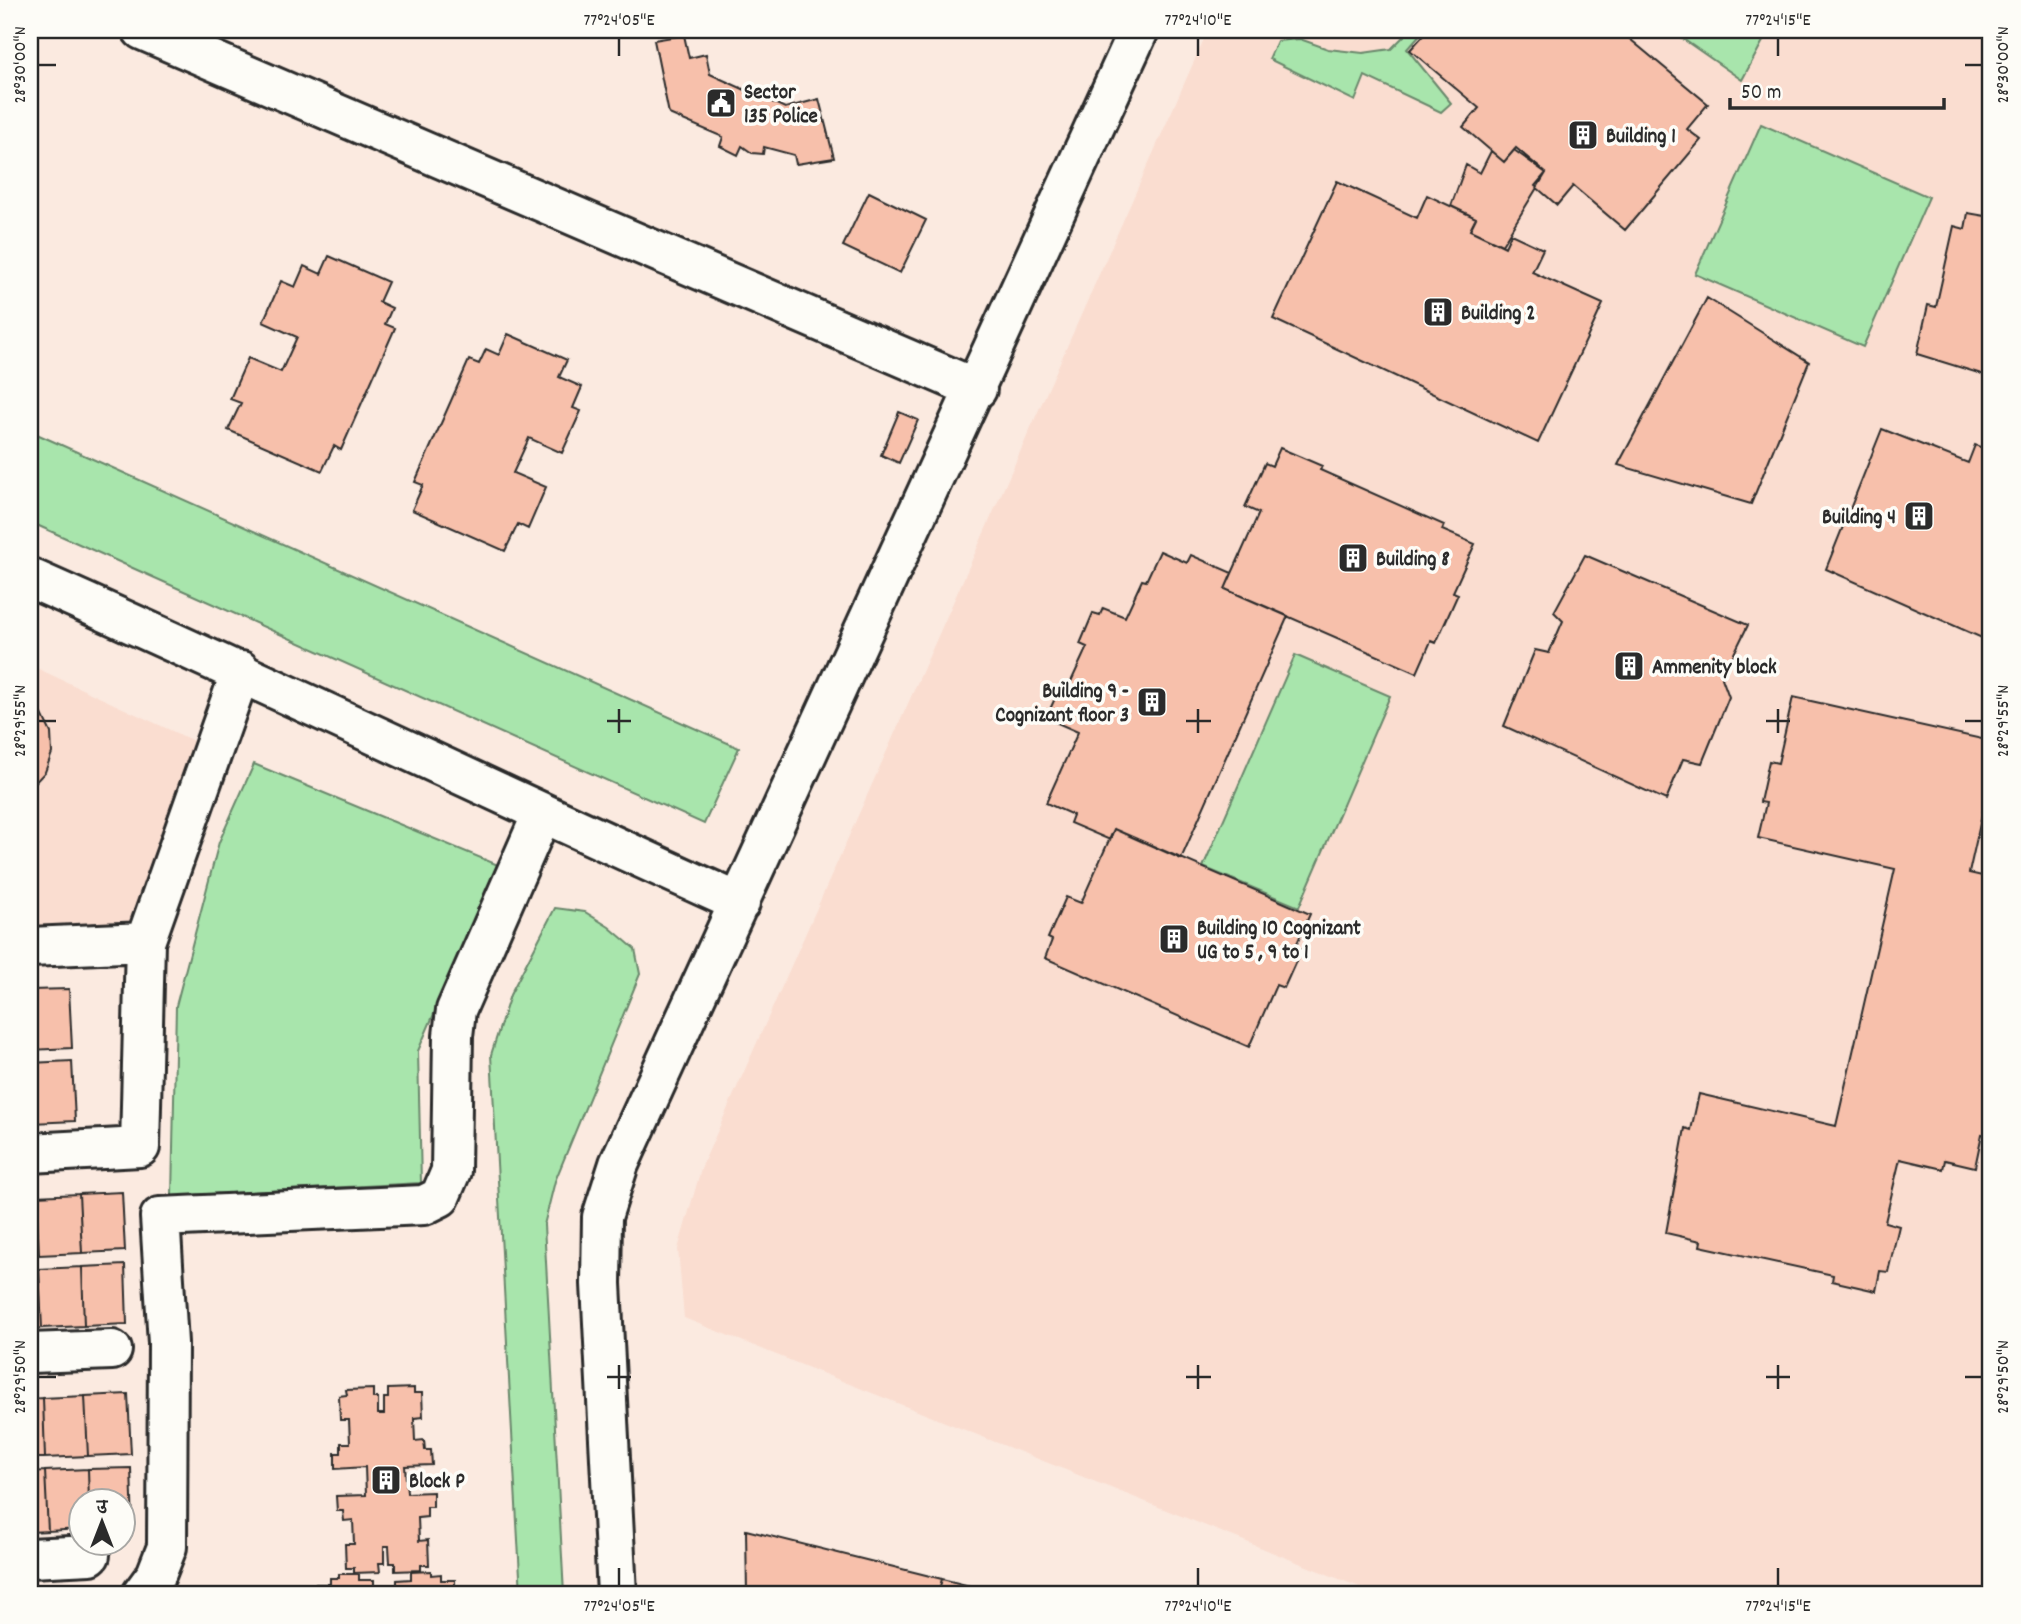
<svg xmlns="http://www.w3.org/2000/svg" width="2021" height="1624" viewBox="0 0 2021 1624" font-family="Dekko,'Playpen Sans Deva',sans-serif">
	<style>
		.built { fill: #faddd0 }
		.green { fill: #a8e5ac; stroke: #6a886c; stroke-width: 2 }
		.building { fill: #f7c0ab; stroke: #2b2b2b; stroke-width: 2 }
		.lines { fill: none; stroke-linecap: round; stroke-linejoin: round }
		.minor-casing { stroke: #2b2b2b; stroke-width: 44 }
		.minor { stroke: #fdfcf7; stroke-width: 38 }
		.ticks { fill: none; stroke: #2b2b2b; stroke-width: 2.5 }
		.labels { text-anchor: middle; stroke-width: 7; stroke-linejoin: round; paint-order: stroke }
		.poi-label { font-size: 21px; font-weight: bold; fill: #2b2b2b; stroke: #fdfcf7; text-anchor: start }
		.neatline { fill: none; stroke: #2b2b2b; stroke-width: 2.5 }
		.ticks-label { font-size: 18px; text-anchor: middle; fill: #2b2b2b }
	</style>
	<rect width="100%" height="100%" fill="#fbeae0"/>
	<filter id="ink" filterUnits="userSpaceOnUse"><feTurbulence type="fractalNoise" baseFrequency=".0143" numOctaves="2"/><feDisplacementMap in="SourceGraphic" scale="14" xChannelSelector="R" yChannelSelector="G"/><feConvolveMatrix kernelMatrix="1 2 1 2 8 2 1 2 1" color-interpolation-filters="sRGB"/></filter>
	<g filter="url(#ink)">
		<!-- built -->
		<path class="built" d="M1208 30H1991V1594H1377L684 1318 678 1249 702 1166Z
			M30 665 198 743 144 926 30 931Z"/>
		<!-- green -->
		<path class="green" d="M1410 30H1424L1407 49 1451 103 1441 112 1365 76 1355 101 1269 59 1277 41 1300 39 1328 49 1363 53 1391 49Z
			M1670 30H1769L1742 80Z
			M1761 124 1929 197 1863 347 1695 274Z
			M30 431 739 748 704 824 30 522Z
			M1295 655 1390 696 1299 907 1203 867Z
			M254 764 498 865 418 1051 421 1183 172 1196 176 1006 219 842Z
			M555 908 585 912 609 927 635 949 640 974 555 1181 544 1225 564 1594H521L491 1055 510 995Z"/>
		<!-- building -->
		<path class="building" d="M1428 30H1619L1708 104 1687 129 1701 140 1625 230 1573 186 1557 205 1535 186 1546 173 1516 148 1504 162 1463 127 1479 108 1410 50Z
			M684 35 689 58 706 54 710 74 785 108 819 99 834 158 796 164 794 155 764 147 763 154 752 153 742 146 738 155 720 146 723 137 669 114 654 40Z
			M1514 150 1546 173 1502 245 1470 230 1476 218 1451 206 1466 165 1480 173 1491 151 1504 162Z
			M1337 181 1417 218 1427 195 1476 218 1470 230 1505 247 1511 234 1543 249 1532 272 1603 304 1538 443 1273 319Z
			M869 192 926 220 900 273 843 246Z
			M1968 213 1991 217V377L1917 354 1928 305 1936 307 1954 226 1965 229Z
			M329 256 388 282 379 302 392 308 385 324 395 328 341 450 334 446 322 471 228 430 241 403 230 399 248 358 281 372 297 337 263 322 281 281 295 287 304 266 321 274Z
			M1707 298 1809 362 1751 504 1618 465Z
			M508 334 567 360 559 377 582 387 573 408 581 411 562 453 529 438 513 473 546 487 528 529 518 524 505 551 412 510 423 485 415 482 469 360 479 364 486 349 499 355Z
			M899 412 918 420 899 463 881 455Z
			M1882 429 1968 463 1975 445 1991 451V642L1826 569Z
			M1280 448 1322 466 1320 470 1444 525 1442 530 1475 544 1453 592 1458 594 1436 643 1431 641 1417 673 1225 589 1259 513 1245 507 1265 463 1272 466Z
			M1160 551 1187 563 1191 555 1232 573 1225 589 1288 616 1181 859 1114 829 1110 840 1070 823 1073 815 1046 803 1078 732 1046 718 1062 683 1069 686 1087 647 1080 644 1093 613 1100 615 1103 608 1125 617 1142 580 1146 581Z
			M1585 555 1748 625 1722 678 1729 697 1702 763 1683 759 1666 800 1504 726 1535 650 1549 653 1563 621 1554 612Z
			M1793 697 1991 741V807L1984 806 1969 873 1991 878V1115L1987 1135 1982 1134 1975 1167 1945 1160 1943 1169 1900 1159 1885 1222 1899 1226 1888 1272 1880 1271 1876 1291 1832 1281 1833 1275 1700 1246 1701 1241 1666 1233 1685 1128 1691 1130 1699 1094 1836 1126 1895 869 1758 838 1766 803 1760 802 1769 761 1778 763Z
			M30 703 42 714 51 733 52 753 45 772 30 788Z
			M1114 829 1310 914 1295 948 1301 950 1284 988 1276 985 1249 1047 1045 958 1052 940 1048 938 1066 897 1081 903Z
			M69 989 72 1048 30 1050V990Z
			M72 1061 75 1121 32 1123 30 1063Z
			M122 1192 125 1251 82 1253 79 1194Z
			M79 1194 82 1253 39 1255 36 1196Z
			M30 1196H36L39 1255H30Z
			M125 1265 127 1324 84 1326 82 1267Z
			M82 1267 84 1326 42 1328 39 1269Z
			M30 1269H39L42 1328 30 1329Z
			M414 1388V1393H422L423 1417 414 1418 415 1441 424 1440 425 1450H431L432 1465 405 1466 407 1493 433 1492V1507H427V1517L418 1518 419 1541 428 1540 429 1565H421V1570L395 1571V1563H390L389 1546H384V1563H379L380 1572 354 1573V1568H346L345 1544H354L353 1520 344 1521 343 1511H337L336 1496 366 1495 365 1467 335 1469V1453H341V1443H350L349 1420H340L339 1396 347 1395 346 1390 373 1389V1398H378V1414H384V1398H388V1389Z
			M128 1394 131 1454 88 1456 85 1396Z
			M85 1396 88 1456 45 1458 43 1398Z
			M43 1398 45 1458H30V1399Z
			M131 1468 133 1527 122 1528V1502H89L88 1469Z
			M88 1469 89 1502H80V1529L48 1531 45 1471Z
			M45 1471 48 1531 30 1532V1472Z
			M746 1530 942 1579 938 1594H747Z
			M431 1571V1575L441 1574V1580H455V1594H397V1580L411 1579V1572Z
			M339 1574H359V1580H374V1594H316V1584H330V1578H339Z
			M942 1579 1002 1594H938Z"/>
		<g class="lines">
			<!-- minor casing -->
			<g class="minor-casing">
				<path id="minor" d="M142 30 977 389
					M30 578C268 683 502 796 740 903
					M30 947 145 942
					M30 1153 140 1147 145 942 241 671
					M30 1353 112 1350
					M30 1558 90 1555
					M142 1594 156 1575 167 1547 168 1343 160 1217 424 1205 440 1197 451 1171 453 1036 456 1010 542 814
					M617 1594 601 1284 602 1217 619 1164 1139 30"/>
			</g>
			<!-- minor -->
			<use href="#minor" class="minor"/>
		</g>
	</g>
	<!-- ticks -->
	<path class="ticks" d="M619 38V56M1198 38V56M1778 38V56M38 65H56M1965 65H1982M619 709V733M1198 709V733M1778 709V733M38 721H56M607 721H631M1186 721H1211M1766 721H1790M1965 721H1982M619 1365V1389M1198 1365V1389M1778 1365V1389M38 1377H56M607 1377H631M1186 1377H1211M1766 1377H1790M1965 1377H1982M619 1568V1586M1198 1568V1586M1778 1568V1586"/>
	<!-- icons -->
	<defs>
		<g id="civic-square" transform="scale(1.575)"><rect x="-9" y="-9" width="18" height="18" rx="4" fill="#2b2b2b" stroke="#fdfcf7"/><path d="M-.6-6.5H3V-4.5H.6V-3L4-1V1h2V6H-6V1h2V-1L-.6-3ZM-1.2 2.5V6h2.4V2.5Z" fill="#fff"/></g>
		<g id="building-square" transform="scale(1.575)"><rect x="-9" y="-9" width="18" height="18" rx="4" fill="#2b2b2b" stroke="#fdfcf7"/><path d="M-4-6H4V6H1V3H-1V6H-4ZM-2.5-4.3h1.7v1.8h-1.7ZM.8-4.3h1.7v1.8H.8ZM-2.5-1h1.7V.8h-1.7ZM.8-1h1.7V.8H.8Z" fill="#fff"/></g>
	</defs>
	<g fill-rule="evenodd">
		<use href="#civic-square" x="721" y="103"/>
		<use href="#building-square" x="1583" y="135"/>
		<use href="#building-square" x="1438" y="312"/>
		<use href="#building-square" x="1919" y="516"/>
		<use href="#building-square" x="1353" y="558"/>
		<use href="#building-square" x="1629" y="666"/>
		<use href="#building-square" x="1152" y="702"/>
		<use href="#building-square" x="1174" y="939"/>
		<use href="#building-square" x="386" y="1480"/>
	</g>
	<g class="labels">
		<!-- poi labels -->
		<g class="poi-label">
			<text x="744" y="98">Sector<tspan x="744" dy="24">135 Police</tspan></text>
			<text x="1606" y="142">Building 1</text>
			<text x="1461" y="319">Building 2</text>
			<text x="1896" y="523" text-anchor="end">Building 4</text>
			<text x="1376" y="565">Building 8</text>
			<text x="1652" y="673">Ammenity block</text>
			<text x="1129" y="697" text-anchor="end">Building 9 -<tspan x="1129" dy="24">Cognizant floor 3</tspan></text>
			<text x="1197" y="934">Building 10 Cognizant<tspan x="1197" dy="24">UG to 5 , 9 to 1</tspan></text>
			<text x="409" y="1487">Block P</text>
		</g>
	</g>
	<!-- margin -->
	<rect width="2021" height="1624" fill="none" stroke="#fdfcf7" stroke-width="77"/>
	<!-- north arrow -->
	<g transform="translate(102 1522)"><circle r="33" fill="#fdfcf7" stroke="#a9a8a5" stroke-width="2"/>
	<path d="M0-5L12 26L0 18L-12 26Z" fill="#2b2b2b"/>
	<text y="-10" font-size="19" font-weight="bold" text-anchor="middle" fill="#2b2b2b">उ</text>
	</g>
	<!-- scale -->
	<path d="M1730 98v10h214v-10" fill="none" stroke="#2b2b2b" stroke-width="3.5"/>
	<text x="1741" y="98" font-size="21" fill="#2b2b2b" stroke="#fdfcf7" stroke-width="5" paint-order="stroke">50 m</text>
	<rect x="38" y="38" width="1944" height="1548" class="neatline"/>
	<g class="ticks-label">
		<text x="619" y="25">77°24'05"E</text>
		<text x="1198" y="25">77°24'10"E</text>
		<text x="1778" y="25">77°24'15"E</text>
		<text transform="translate(19 65) rotate(-90)" y="6">28°30'00"N</text>
		<text transform="translate(2002 65) rotate(-90)" y="6">28°30'00"N</text>
		<text transform="translate(19 721) rotate(-90)" y="6">28°29'55"N</text>
		<text transform="translate(2002 721) rotate(-90)" y="6">28°29'55"N</text>
		<text transform="translate(19 1377) rotate(-90)" y="6">28°29'50"N</text>
		<text transform="translate(2002 1377) rotate(-90)" y="6">28°29'50"N</text>
		<text x="619" y="1611">77°24'05"E</text>
		<text x="1198" y="1611">77°24'10"E</text>
		<text x="1778" y="1611">77°24'15"E</text>
	</g>
</svg>
